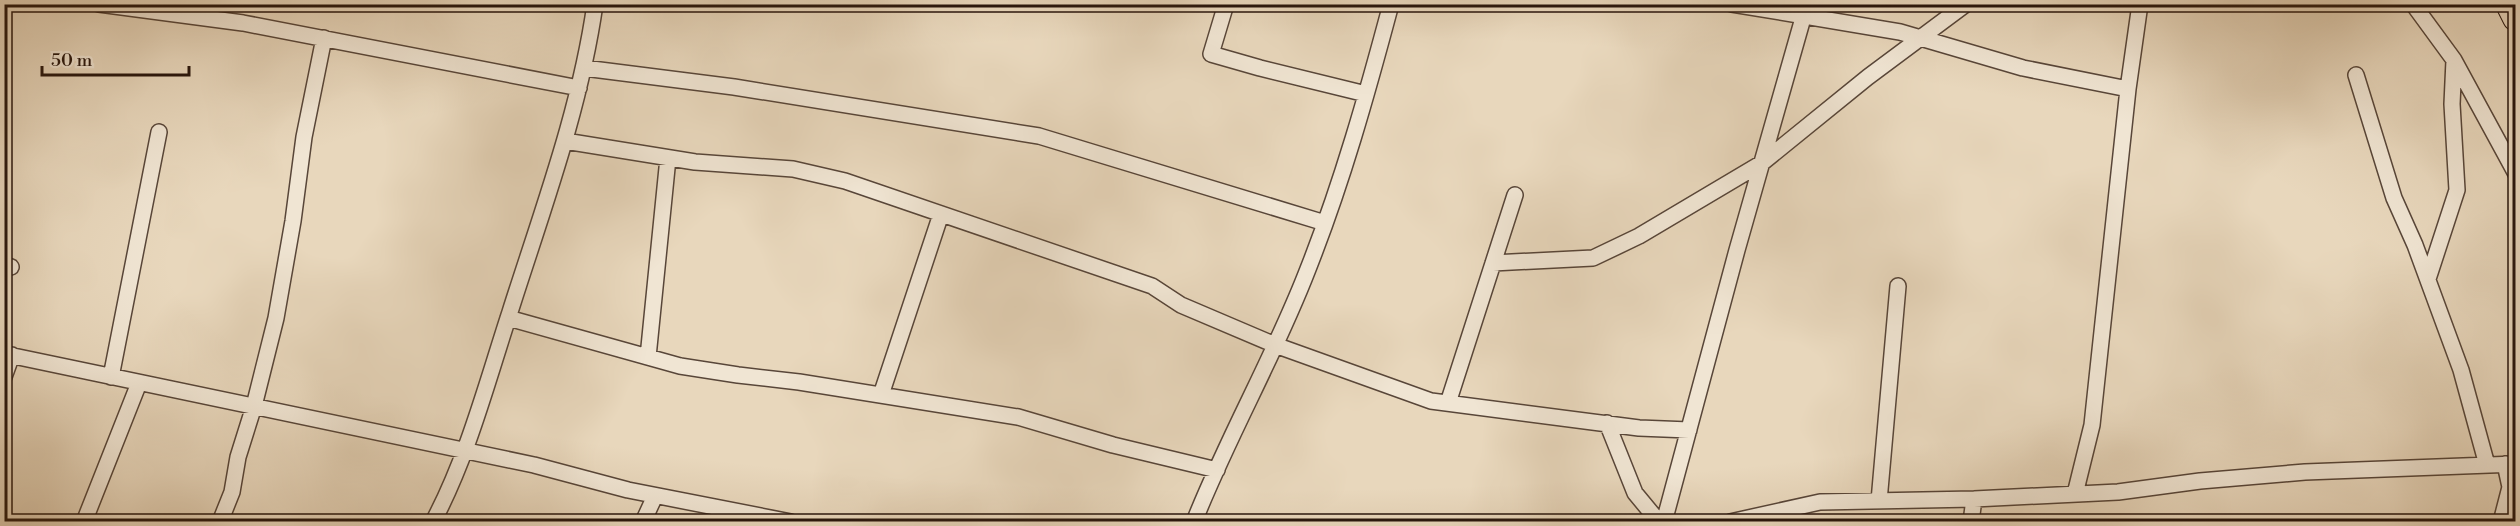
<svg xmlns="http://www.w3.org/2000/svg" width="2520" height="526" viewBox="0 0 2520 526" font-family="'Libre Bodoni',serif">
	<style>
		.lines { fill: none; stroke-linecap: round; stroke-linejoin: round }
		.minor-casing { stroke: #584639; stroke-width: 18 }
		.trunk-casing { stroke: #28160d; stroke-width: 28 }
		.minor { stroke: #f0e5d3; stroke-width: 15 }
		.trunk { stroke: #e8d7bc; stroke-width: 26 }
	</style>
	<rect width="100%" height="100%" fill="#e8d7bc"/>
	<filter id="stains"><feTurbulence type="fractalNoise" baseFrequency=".00333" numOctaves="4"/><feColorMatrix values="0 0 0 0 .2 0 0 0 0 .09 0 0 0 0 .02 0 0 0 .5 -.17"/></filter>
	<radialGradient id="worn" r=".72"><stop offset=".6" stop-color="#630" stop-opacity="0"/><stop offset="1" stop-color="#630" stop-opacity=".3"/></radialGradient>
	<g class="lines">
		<!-- minor casing -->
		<g class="minor-casing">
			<path id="minor" d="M99 4 243 23 579 88
				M1226 4 1211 54 1260 68 1366 94
				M1732 4 1900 32 2023 68 2128 89
				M2413 4 2454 60 2516 174
				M584 68 734 87 1039 136 1325 223
				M2356 75 2394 198 2415 245 2461 370 2487 465
				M565 141 695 162 793 169 845 181 1152 286 1181 305 1275 345 1431 401 1639 428 1689 430
				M1493 263 1593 258 1639 236 1762 163 1868 77 1966 4
				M4 265 11 267
				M2428 279 2457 190 2452 104 2454 60
				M508 318 680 366 738 375 799 382 1018 417 1113 445 1217 470
				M4 354 534 465 628 490 791 522
				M648 357 668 158
				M4 377 12 355
				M111 377 159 132
				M881 395 941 214
				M1448 403 1515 195
				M1607 423 1635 493 1659 522
				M2075 494 2092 425 2128 89 2140 4
				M1879 501 1898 286
				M84 522 139 383
				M220 522 232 492 238 457 254 406 276 318 293 221 304 137 324 38
				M433 522C468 456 487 382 510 312 542 211 580 110 595 4
				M643 522 655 496
				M1194 522C1228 436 1275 355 1308 269 1342 183 1367 94 1391 4
				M1664 522 1737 250 1807 4
				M1730 522 1820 502 1974 499 2118 492 2200 481 2305 472 2516 464
				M1971 522 1974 499
				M2501 522 2510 487 2505 464"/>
		</g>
		<!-- trunk casing -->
		<g class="trunk-casing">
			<path id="trunk" d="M2509 4 2516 18"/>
		</g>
		<!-- minor -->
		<use href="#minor" class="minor"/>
		<!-- trunk -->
		<use href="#trunk" class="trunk"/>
	</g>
	<!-- margin -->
	<rect width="2520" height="526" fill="none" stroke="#e8d7bc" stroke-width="24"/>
	<rect x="6" y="6" width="2508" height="514" fill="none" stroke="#28160d" stroke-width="3"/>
	<rect x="12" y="12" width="2496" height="502" fill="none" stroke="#28160d" stroke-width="1.5"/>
	<!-- scale -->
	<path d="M42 66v9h147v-9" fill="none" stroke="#28160d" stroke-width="3"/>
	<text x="51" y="66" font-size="18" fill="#28160d" stroke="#f0e5d3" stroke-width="4.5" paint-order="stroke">50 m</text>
	<rect width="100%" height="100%" filter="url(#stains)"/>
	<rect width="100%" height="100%" fill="url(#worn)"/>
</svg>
